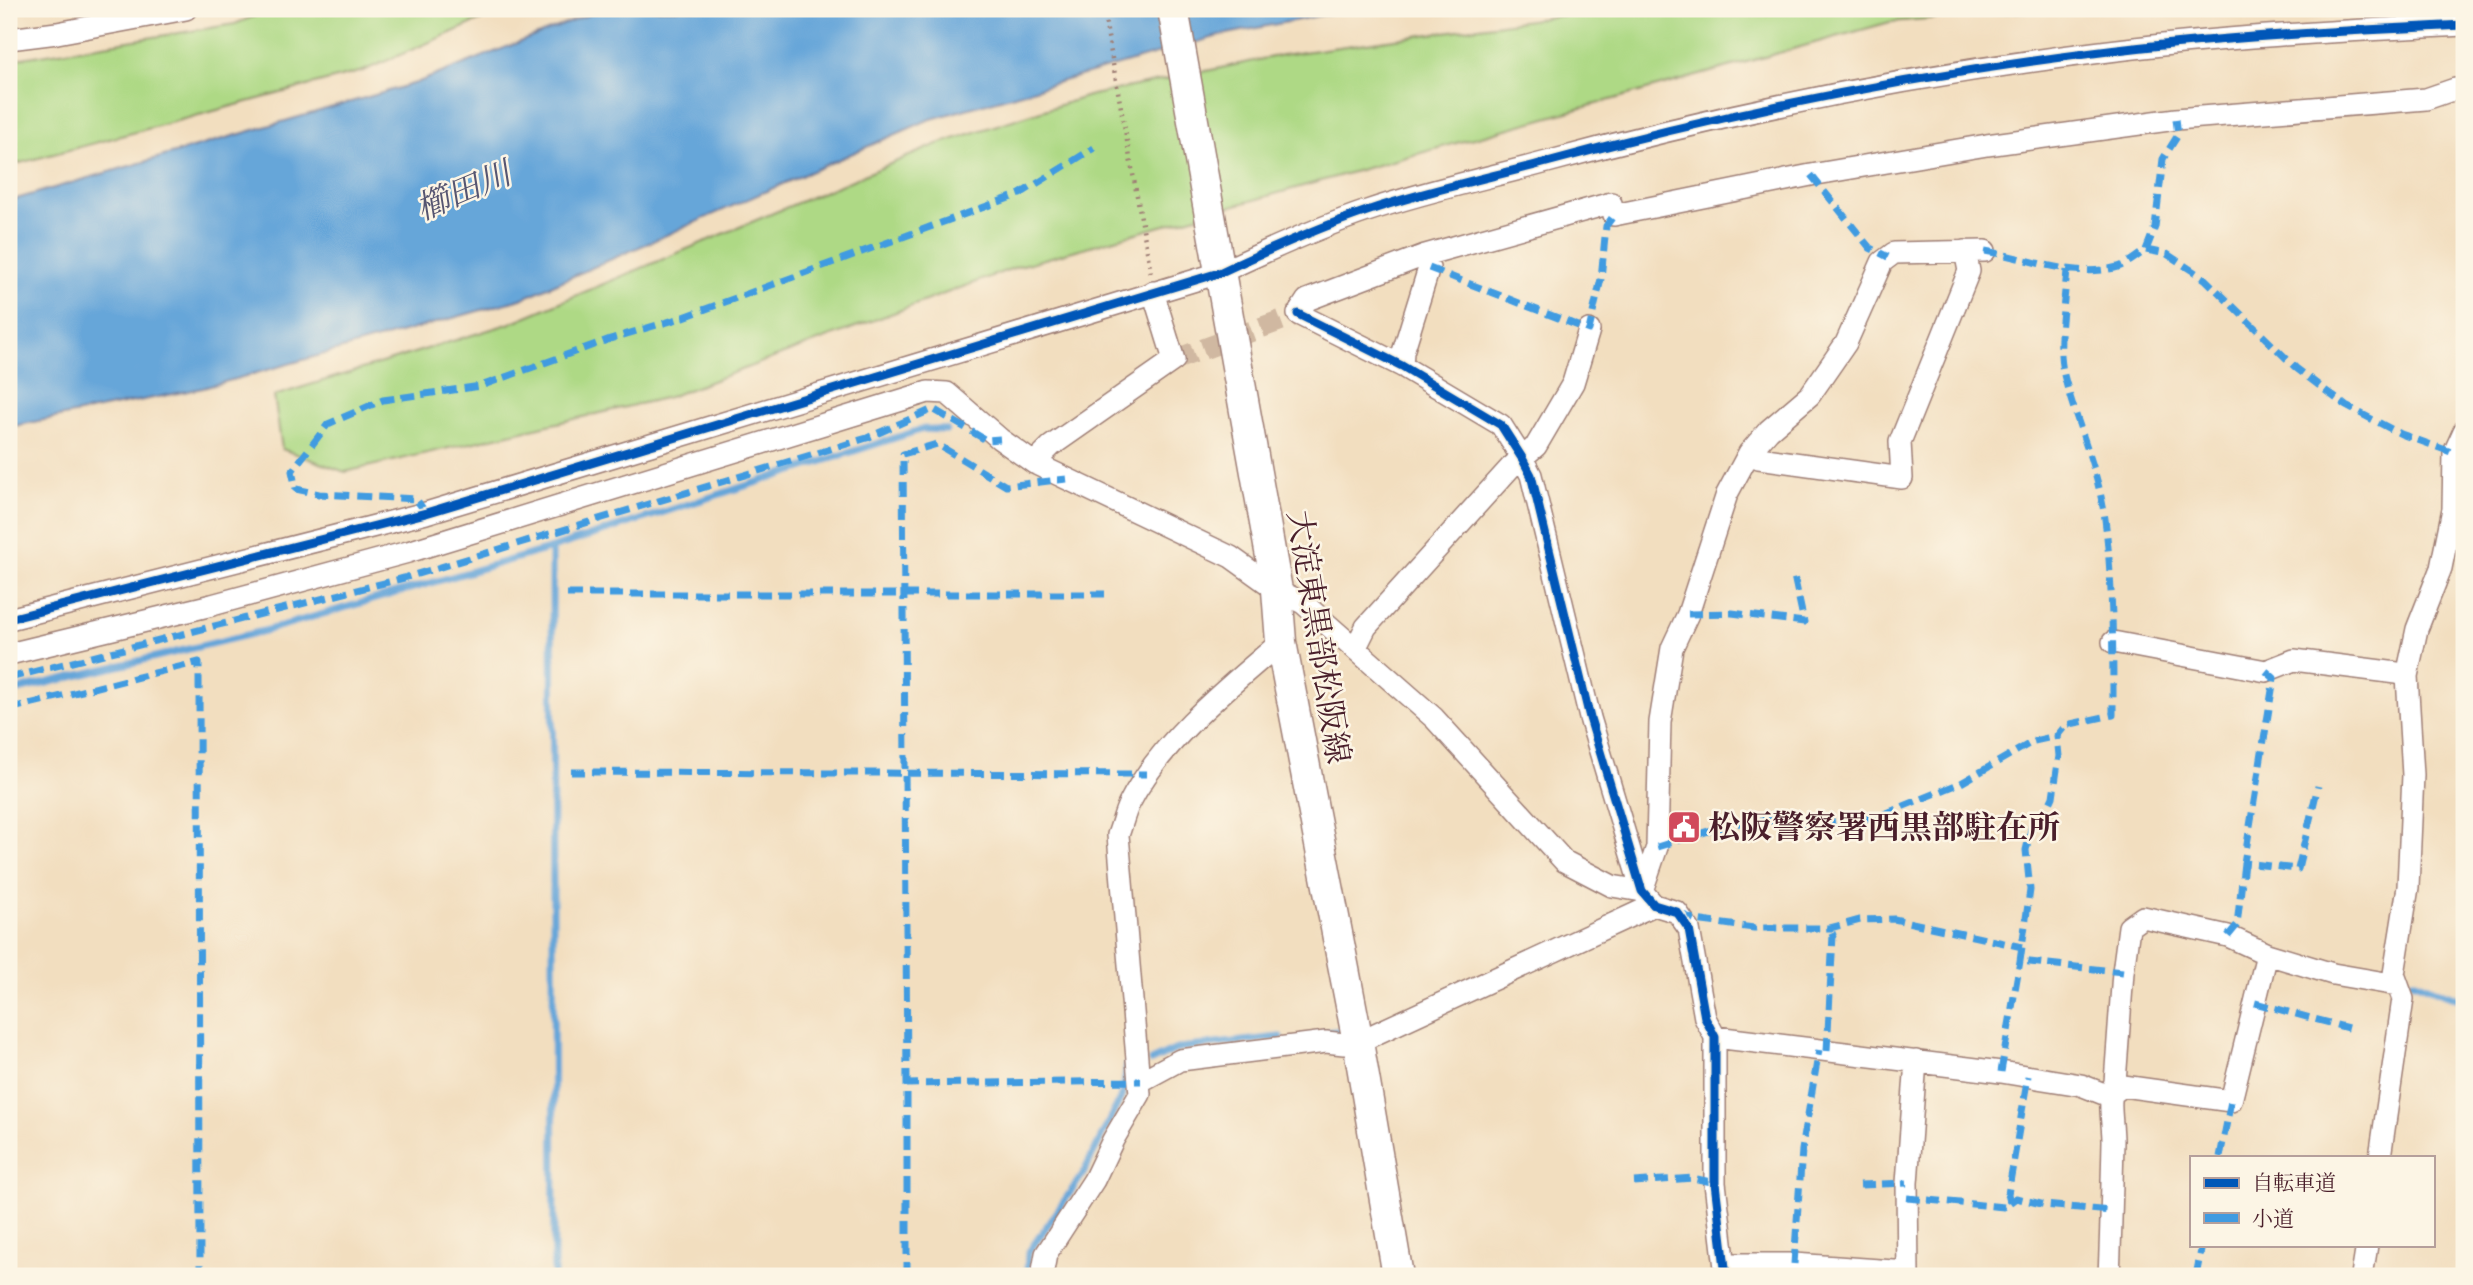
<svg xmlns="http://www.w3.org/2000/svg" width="2473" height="1285" viewBox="0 0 2473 1285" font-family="'EB Garamond','Noto Serif JP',serif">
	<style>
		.green { fill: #aed985; stroke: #7c7c58; stroke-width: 2 }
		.water { fill: #66a6d9; stroke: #586282; stroke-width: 2 }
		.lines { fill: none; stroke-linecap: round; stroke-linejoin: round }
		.stream { stroke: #66a6d9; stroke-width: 7 }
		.minor-tunnel { stroke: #d0b8a1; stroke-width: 21; stroke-dasharray: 21 10; stroke-linecap: butt }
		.minor-casing { stroke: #9e7e75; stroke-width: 24 }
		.secondary-casing { stroke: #9e7e75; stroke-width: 33 }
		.path { stroke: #9e7e75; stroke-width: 4.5; stroke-dasharray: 2 5; stroke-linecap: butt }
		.minor { stroke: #fff; stroke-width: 21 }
		.secondary { stroke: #fff; stroke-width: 30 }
		.quiet { stroke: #409be1; stroke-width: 7; stroke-dasharray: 14 7; stroke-linecap: butt }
		.cycleway-casing { stroke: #fcf5e5; stroke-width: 13 }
		.cycleway { stroke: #0057b8; stroke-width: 9 }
		.labels { text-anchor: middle; stroke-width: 5; stroke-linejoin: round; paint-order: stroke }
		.street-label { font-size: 32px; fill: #4a1f2b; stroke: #fcf5e5 }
		.poi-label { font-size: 32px; font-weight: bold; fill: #4a1f2b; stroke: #fcf5e5; text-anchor: start }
		.water-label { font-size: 33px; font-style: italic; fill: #555571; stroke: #fcf5e5 }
	</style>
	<rect width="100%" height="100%" fill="#fcf5e5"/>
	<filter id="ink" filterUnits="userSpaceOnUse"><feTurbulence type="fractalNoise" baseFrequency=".0143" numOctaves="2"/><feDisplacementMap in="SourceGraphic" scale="14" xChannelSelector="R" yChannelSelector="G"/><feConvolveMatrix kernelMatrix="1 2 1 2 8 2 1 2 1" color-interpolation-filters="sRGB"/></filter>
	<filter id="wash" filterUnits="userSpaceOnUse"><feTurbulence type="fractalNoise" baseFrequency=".00686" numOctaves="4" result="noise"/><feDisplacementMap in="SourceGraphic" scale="28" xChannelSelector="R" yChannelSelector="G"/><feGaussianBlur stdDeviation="1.57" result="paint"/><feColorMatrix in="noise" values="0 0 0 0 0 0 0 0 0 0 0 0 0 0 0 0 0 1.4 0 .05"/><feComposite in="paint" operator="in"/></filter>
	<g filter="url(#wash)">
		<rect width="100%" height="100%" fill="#f2debf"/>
		<!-- green -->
		<path class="green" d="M272 9H506L363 71 9 166V60L235 24Z
			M1607 9H2047L1890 22 1374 166 1016 267 669 397 345 472 282 449 274 396 508 324 938 144 1088 96 1282 55Z"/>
		<!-- water -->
		<path class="water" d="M603 9H1353L1222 35 928 120 521 299 203 388 9 427V201L416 83Z"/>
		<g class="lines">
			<!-- stream -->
			<path class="stream" d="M552 548 554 1276
				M9 692 264 631 552 548 923 429 946 430
				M2412 981 2464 1001
				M1323 1033 1349 1029
				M1151 1061 1179 1048 1280 1037
				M1027 1276 1028 1253 1083 1174 1123 1093 1127 1065 1130 1064"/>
		</g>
	</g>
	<g filter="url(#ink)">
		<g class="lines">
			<!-- minor-tunnel -->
			<path class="minor-tunnel" d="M1174 360 1298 314"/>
			<!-- minor casing -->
			<g class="minor-casing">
				<path id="minor" d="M9 39 57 33 186 9
					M1402 366 1403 352 1429 268 1425 255
					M1749 453 1759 458 1902 478 1900 442 1969 271 1965 251
					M1034 463 1051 446 1174 360 1153 292
					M9 619 426 513 1219 273C1268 250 1317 228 1367 211 1426 191 1487 178 1547 162 1726 113 1909 76 2093 53 2216 37 2340 31 2464 25
					M2113 642 2266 671 2294 660 2397 673 2407 676
					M1356 647 1366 627 1510 468 1536 446 1573 383 1589 330
					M9 654 212 605 408 552 928 392 947 393 1000 439 1034 463 1231 557 1277 590 1303 603 1434 718 1564 861 1612 886 1642 891
					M1642 891 1657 847 1660 722 1672 648 1688 614 1727 494 1749 453 1769 430 1810 395 1846 343 1882 262 1894 253 1985 251
					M1715 1037 2001 1072 2081 1085 2109 1096
					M1141 1081 1180 1060 1326 1042 1344 1044 1358 1042 1654 905
					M2109 1096 2123 1086 2231 1101 2267 954
					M2380 1157 2403 999 2394 974 2408 887 2413 775 2407 676 2417 629 2441 568 2453 509 2454 453 2464 431
					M1725 1264H1794L1908 1272
					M1042 1276 1046 1254 1094 1180 1113 1140 1140 1094 1118 835C1122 825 1124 814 1129 804 1160 742 1228 687 1281 642
					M1726 1276 1715 1183V1037L1705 1018 1689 929 1677 912 1654 905 1642 891 1590 718 1531 475 1522 458 1501 425 1402 366 1298 314 1307 300 1425 255 1611 203 1614 215 1811 175 1987 145 2176 119 2426 99 2455 89 2464 91
					M1908 1276 1907 1183 1916 1061
					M2109 1276C2111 1231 2112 1186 2113 1141 2113 1121 2107 1101 2115 1082L2123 972 2129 927 2143 917 2228 936 2267 954 2333 974 2397 985
					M2362 1276 2367 1245"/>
			</g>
			<!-- secondary casing -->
			<g class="secondary-casing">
				<path id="secondary" d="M1173 9 1277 590 1281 642 1358 1042 1398 1276"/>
			</g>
			<!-- path -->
			<path class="path" d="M1103 9 1151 273"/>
			<!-- minor -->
			<use href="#minor" class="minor"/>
			<!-- secondary -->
			<use href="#secondary" class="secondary"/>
			<!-- quiet -->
			<path class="quiet" d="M1811 175 1870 248 1888 257
				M2146 250 2155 227 2163 159 2178 135 2176 119
				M1985 251C2029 258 2073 279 2118 267 2128 264 2137 256 2146 250L2167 254 2205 279 2296 368 2346 406 2401 434 2454 453
				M1429 268 1589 330 1601 279 1606 226 1614 215
				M2067 270C2065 298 2057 344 2063 371 2075 421 2098 467 2105 519 2113 584 2113 650 2113 715L2066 725 2057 736 2059 756 2053 797 2045 814 2032 826 2026 850 2030 890 2020 961 2123 972
				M426 513 416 499 319 494 296 489 292 471 328 424 383 400 481 386 610 339 684 317 1020 194 1094 148
				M567 594H1105
				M1688 614 1732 613 1804 622 1794 576
				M2266 671 2274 678 2244 863 2298 869 2318 786
				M9 678 404 578 867 438 933 409 986 440 1000 439
				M9 709 199 662 200 1276
				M571 772 1147 774
				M1657 847 1728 825 1763 820 1814 824 1877 817 1961 783 2034 741 2057 736
				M1681 914 1695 920 1754 928H1830L1860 920 1894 919 2022 947
				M2228 936 2237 925 2244 863
				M2255 1003 2348 1028
				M1827 1051 1833 935 1830 928
				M2001 1072 2020 961
				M907 1084 903 454 937 444 1006 486 1067 479
				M2220 1157 2231 1101
				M1634 1182 1693 1178 1715 1183
				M1860 1185 1907 1183
				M1907 1198 2004 1207 2016 1198 2045 1205 2112 1211
				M2010 1202 2008 1194 2028 1076
				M1794 1264 1802 1150 1819 1050
				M907 1276V1084L1141 1081
				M2196 1276 2202 1245"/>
			<!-- cycleway casing -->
			<g class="cycleway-casing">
				<path id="cycleway" d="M1298 314 1402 366 1501 425 1522 458 1531 475 1590 718 1642 891 1654 905 1677 912 1689 929 1705 1018 1715 1037V1183L1726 1276
					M9 619 426 513 1219 273C1268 250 1317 228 1367 211 1426 191 1487 178 1547 162 1726 113 1909 76 2093 53 2216 37 2340 31 2464 25"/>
			</g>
			<!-- cycleway -->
			<use href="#cycleway" class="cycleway"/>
		</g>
	</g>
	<!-- icons -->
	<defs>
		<g id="civic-square" transform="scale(1.75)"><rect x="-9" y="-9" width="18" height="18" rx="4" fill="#d1495b" stroke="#fcf5e5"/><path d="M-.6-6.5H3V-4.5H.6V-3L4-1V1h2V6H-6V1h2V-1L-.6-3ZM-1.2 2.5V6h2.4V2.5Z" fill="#fff"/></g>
	</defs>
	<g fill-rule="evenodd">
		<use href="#civic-square" x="1684" y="827"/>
	</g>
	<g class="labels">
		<!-- street labels -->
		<g class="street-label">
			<text transform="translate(1319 637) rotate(81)" y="11">大淀東黒部松阪線</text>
		</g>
		<!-- poi labels -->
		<g class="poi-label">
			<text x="1708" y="838">松阪警察署西黒部駐在所</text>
		</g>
		<!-- water labels -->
		<g class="water-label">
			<text transform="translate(463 190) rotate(-23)" y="12">櫛田川</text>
		</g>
	</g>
	<!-- margin -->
	<rect width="2473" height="1285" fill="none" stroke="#fcf5e5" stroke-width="35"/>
	<!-- legend -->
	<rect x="2190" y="1156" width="245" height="91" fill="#fcf5e5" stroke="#b59f9b" stroke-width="2"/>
	<rect x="2204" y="1178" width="35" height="10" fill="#0057b8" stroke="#b59f9b" stroke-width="2"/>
	<text x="2252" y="1190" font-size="21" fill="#4a1f2b">自転車道</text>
	<rect x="2204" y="1213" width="35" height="10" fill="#409be1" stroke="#b59f9b" stroke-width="2"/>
	<text x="2252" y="1226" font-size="21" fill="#4a1f2b">小道</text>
</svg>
